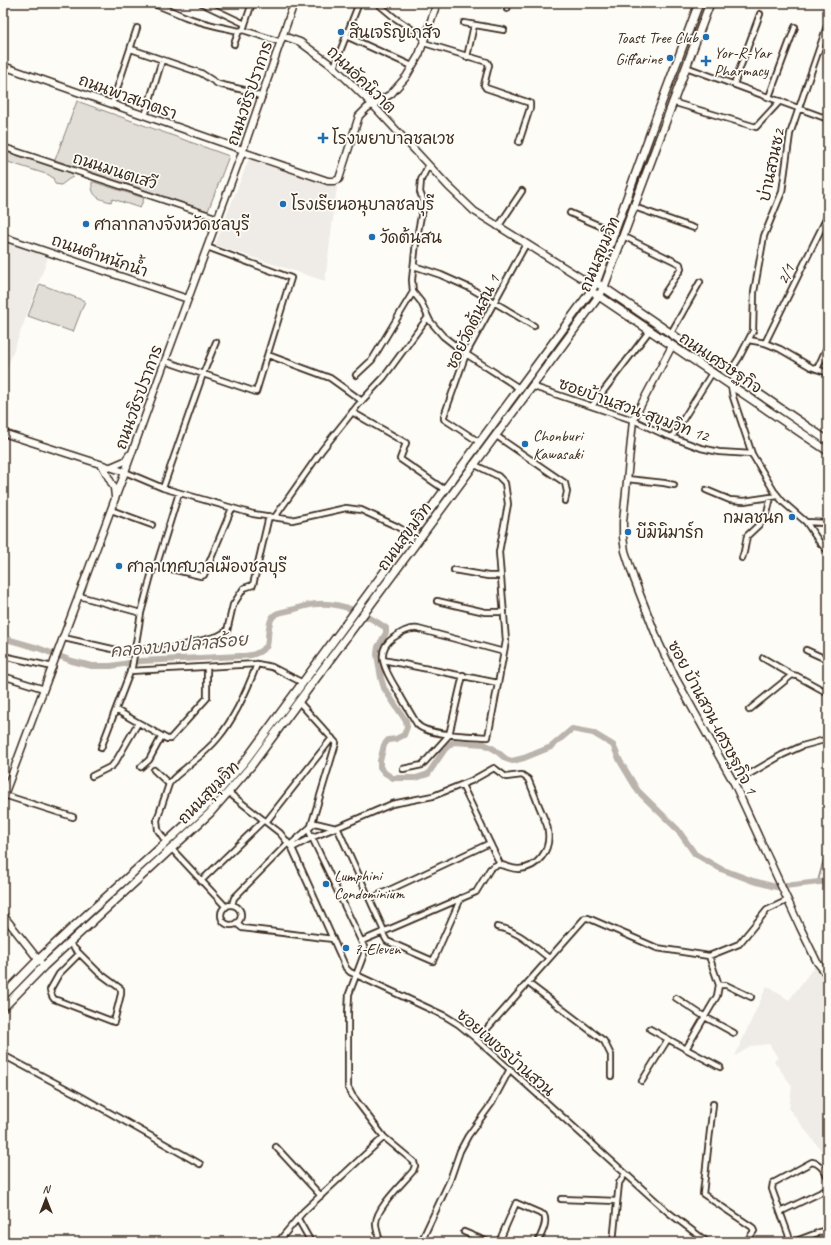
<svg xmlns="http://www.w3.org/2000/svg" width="831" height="1245" viewBox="0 0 831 1245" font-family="Caveat,'Playpen Sans Thai',sans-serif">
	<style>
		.built { fill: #efece7 }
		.green { fill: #e1ded7; stroke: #8e847a }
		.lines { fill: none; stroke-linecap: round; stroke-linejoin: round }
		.stream { stroke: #887d74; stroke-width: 1.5 }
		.canal { stroke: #bbb4ad; stroke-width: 6 }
		.street-casing { stroke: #3b2a1e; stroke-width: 8 }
		.secondary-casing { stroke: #3b2a1e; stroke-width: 9 }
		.primary-casing { stroke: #3b2a1e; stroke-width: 10 }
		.street { stroke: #fdfcf7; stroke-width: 4.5 }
		.secondary { stroke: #fdfcf7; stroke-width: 6 }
		.primary { stroke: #fdfcf7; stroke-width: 7 }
		.poi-dot { fill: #1f6fb2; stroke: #fdfcf7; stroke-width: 1.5 }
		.labels { text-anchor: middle; stroke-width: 3.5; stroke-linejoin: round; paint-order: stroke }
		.poi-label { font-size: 16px; fill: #3b2a1e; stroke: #fdfcf7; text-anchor: start }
		.street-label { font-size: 16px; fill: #3b2a1e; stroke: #fdfcf7 }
		.water-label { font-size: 17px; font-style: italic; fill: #615349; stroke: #fdfcf7 }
	</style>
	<rect width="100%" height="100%" fill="#fdfcf7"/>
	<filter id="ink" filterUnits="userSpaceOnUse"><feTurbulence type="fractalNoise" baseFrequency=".025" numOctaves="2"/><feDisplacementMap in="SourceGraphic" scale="8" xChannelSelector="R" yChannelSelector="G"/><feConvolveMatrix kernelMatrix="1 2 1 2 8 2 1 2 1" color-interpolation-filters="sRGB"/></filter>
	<g filter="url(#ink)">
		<!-- built -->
		<path class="built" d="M250 156 337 187 325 281 215 245Z
			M3 237 50 252 3 379Z
			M817 963 828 979V1159L789 1109 792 1086 774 1061 778 1058 769 1044 752 1046 735 1056 767 986 789 1000Z"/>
		<!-- green -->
		<path class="green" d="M77 101 229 156 208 211 55 160Z
			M3 151 71 173 73 177 69 179 61 185 55 184 53 178 49 175 8 162 3 176Z
			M92 182H94L144 198 140 208 113 199 111 202C99 199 91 197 92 182Z
			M40 284 85 301 73 332 28 316Z"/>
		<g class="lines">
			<!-- stream -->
			<path class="stream" d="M818 881 826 851 828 848"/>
			<!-- canal -->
			<path class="canal" d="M3 638 38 648 72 661 92 666H111L141 661 240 656C252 656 258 654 267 646 269 637 267 626 272 618 275 612 284 612 291 610 299 608 309 604 318 604 342 602 367 615 386 628V633L378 647 377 654 381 678 384 688 406 721 407 727 404 735 396 739 388 740 384 745 380 761V767L385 773 393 778H416L428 774 445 749 453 742 484 744 494 749 506 759 512 761 524 758 551 747 572 729 593 733 613 745 620 761 638 791 678 830 695 854 721 869 753 881 776 887 828 881"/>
			<!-- street casing -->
			<g class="street-casing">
				<path id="street" d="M151 3C163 7 174 12 186 17 203 24 221 27 239 31
					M201 3 245 24
					M377 3 395 18 425 38
					M507 9 509 3
					M464 23 504 30
					M243 30 281 42
					M346 36 412 66
					M424 43 487 62 489 65 484 85 486 88 530 103V108L519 142
					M234 44 239 31 243 30 252 3
					M131 49 201 73 218 84 244 90 262 97
					M467 57 474 25
					M334 67 359 3
					M686 67 828 119
					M734 84 760 14
					M769 97 795 27
					M672 102 756 127 780 101
					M112 104 137 28
					M145 116 162 60
					M3 147 218 218
					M428 166 421 180 420 192 425 205 421 216 416 242 412 280 413 292 421 302 430 321 443 336 466 354 519 388
					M634 207 694 228
					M570 213 614 232
					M498 227 522 191
					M623 236 680 264 681 269 664 294
					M414 266 441 275 470 288 534 326
					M671 333 700 282
					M749 340 765 343 780 349 811 367 828 373
					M765 343 828 215
					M268 355 330 378 362 401
					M165 361 256 392 291 278 207 247
					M817 369 828 345
					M729 373 739 358 753 331 754 292 764 236 782 192 790 134 828 23
					M356 375 372 360 413 292
					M531 386 633 420 663 434 701 448 719 452 752 454
					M731 386 733 397 752 454 774 491 783 502 806 522 820 543 828 551
					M592 406 650 330
					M352 412 406 443 400 459 445 490
					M495 435 565 483 567 492 565 501
					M672 437 712 373
					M479 442 444 419V416L466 354 526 244
					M473 464 498 476 505 483 508 504 499 552 506 641C500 673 494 705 488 737 473 736 426 736 417 724 411 714 405 704 400 695 390 678 371 653 393 638 402 632 408 628 418 629L504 652
					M125 472 163 488 253 514 292 520 346 508 361 510 396 526 411 535
					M627 479 664 483 674 485
					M163 488 203 374 216 342
					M706 490 730 500 744 501 778 496
					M111 510 152 525
					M275 517 322 450 358 405 384 377 428 317
					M806 522 828 523
					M742 558 744 552 747 536 766 518 771 497
					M156 567 179 493
					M454 570 488 576H501
					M79 596 141 613
					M437 601 485 612H504
					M64 638 134 654
					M135 649 165 650 218 636 227 631 233 605 244 588 253 585 269 516
					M806 650 828 660
					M3 656 53 667
					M763 658 792 675 797 676 828 693
					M383 660 498 683
					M130 671 257 664 272 667 303 683
					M3 676 44 689
					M299 702 336 743 311 826
					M116 710 167 739H170L207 698V667
					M749 710 792 675
					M101 748 132 667 141 613 153 568 159 566 201 576 204 575 232 508
					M141 767 149 760 162 736
					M403 769 422 765 449 735 463 675
					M154 770 169 784
					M92 776 112 766 116 761 138 723
					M734 783 782 755 802 746 828 739
					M462 785 500 864
					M229 793 280 833 292 848 346 968 350 972 445 1016 458 1024 475 1038 668 1212 707 1242
					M4 795 73 817
					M266 822 332 738
					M337 827 384 931
					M308 829 364 947V954L349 994 348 1013V1087L352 1095 384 1137 414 1162 415 1166 413 1171C403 1183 375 1209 376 1224 376 1230 379 1236 380 1242
					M166 842 158 830 157 820 169 784C174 776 182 772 189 765 199 757 210 748 218 738 235 718 248 688 257 664
					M290 845 315 823 336 828 392 804 433 796 471 781 494 768 506 777 522 775 528 779C533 790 537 802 542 813 544 819 548 825 548 831 551 850 538 868 519 869 508 870 500 859 490 869L476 892 362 941
					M171 848 226 907
					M292 848 313 837 335 828
					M201 881 264 820
					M370 899 490 843
					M232 905 234 898 288 843
					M221 915a10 10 0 1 1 20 0a10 10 0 1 1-20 0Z
					M236 923 242 928 333 939
					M497 927C518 930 533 946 549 958
					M382 932 387 941 433 961 461 898
					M69 943 98 972 121 989V994L114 1022 54 999 52 996 50 990 59 974 79 954
					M709 956 719 985H726L751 997
					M528 983 604 1041 611 1055V1076
					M676 998 705 1017 734 1033
					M650 1029 668 1039
					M475 1038 485 1031 585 918H588L657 948 709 956 739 944 767 910 788 900
					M686 1049 720 1067
					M3 1055 82 1097 200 1164
					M642 1081 668 1039 686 1049 717 996 719 985
					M713 1104 703 1194 752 1227 754 1231 746 1242
					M276 1147 321 1196
					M561 1199 617 1201
					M780 1212 828 1189
					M298 1219 311 1242
					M464 1232 488 1242
					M278 1242 303 1212 384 1137
					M421 1242 450 1180 460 1151 468 1136 492 1103 510 1069
					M499 1242 516 1203 544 1215C548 1223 541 1234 538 1242
					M613 1242 619 1183 625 1174
					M791 1242 772 1189 773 1183 812 1162C820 1163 824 1171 828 1177
					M793 1242 828 1229"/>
			</g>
			<!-- secondary casing -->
			<g class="secondary-casing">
				<path id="secondary" d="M283 36 300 42 334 67 372 104 448 186 474 211 586 281 596 283
					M3 66 243 150
					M243 152 328 181H335L339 179 359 116 367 108 391 94 406 77 419 55 437 3
					M3 237 188 299
					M672 346 633 420 623 522V537L625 551 634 579 659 643 675 677 734 783 800 927 817 962 828 976
					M3 433 125 472
					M102 465 114 488 115 497
					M111 467 125 461 129 455
					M3 798 125 472 161 372 243 150 294 3
					M3 915 41 963"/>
			</g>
			<!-- primary casing -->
			<g class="primary-casing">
				<path id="primary" d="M600 285 828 441
					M596 294 828 451
					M3 996 38 960 70 930 205 807 245 761 591 291 596 283 657 115 699 3
					M3 1008 44 966 210 813 251 766 599 296 604 287 710 3"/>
			</g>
			<!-- street -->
			<use href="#street" class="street"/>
			<!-- secondary -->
			<use href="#secondary" class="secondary"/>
			<!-- primary -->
			<use href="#primary" class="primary"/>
		</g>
	</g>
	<!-- markers -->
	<g class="poi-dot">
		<circle cx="341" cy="32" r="4"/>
		<circle cx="706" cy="37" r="4"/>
		<circle cx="670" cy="58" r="4"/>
		<path d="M704 55h4v4h4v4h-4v4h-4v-4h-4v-4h4z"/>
		<path d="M321 132h4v4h4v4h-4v4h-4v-4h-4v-4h4z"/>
		<circle cx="283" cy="204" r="4"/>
		<circle cx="86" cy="224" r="4"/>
		<circle cx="372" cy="237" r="4"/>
		<circle cx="525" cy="444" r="4"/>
		<circle cx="792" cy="517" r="4"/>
		<circle cx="628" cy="532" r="4"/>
		<circle cx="119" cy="566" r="4"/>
		<circle cx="326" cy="884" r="4"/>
		<circle cx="346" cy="948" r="4"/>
	</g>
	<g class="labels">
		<!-- poi labels -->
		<g class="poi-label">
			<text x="349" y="38">สินเจริญเภสัจ</text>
			<text x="698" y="43" text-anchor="end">Toast Tree Club</text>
			<text x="714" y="58">Yor-R-Yar<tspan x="714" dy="18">Pharmacy</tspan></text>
			<text x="662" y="64" text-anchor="end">Giffarine</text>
			<text x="332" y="144">โรงพยาบาลชลเวช</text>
			<text x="291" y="210">โรงเรียนอนุบาลชลบุรี</text>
			<text x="94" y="230">ศาลากลางจังหวัดชลบุรี</text>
			<text x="380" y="243">วัดต้นสน</text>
			<text x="533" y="441">Chonburi<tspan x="533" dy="18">Kawasaki</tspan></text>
			<text x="784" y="523" text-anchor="end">กมลชนก</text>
			<text x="636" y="538">บีมินิมาร์ก</text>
			<text x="127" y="572">ศาลาเทศบาลเมืองชลบุรี</text>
			<text x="334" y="881">Lumphini<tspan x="334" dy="18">Condominium</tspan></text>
			<text x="354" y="954">7-Eleven</text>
		</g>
		<!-- street labels -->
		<g class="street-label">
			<text transform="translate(362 79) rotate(44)" y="6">ถนนอัคนิวาต</text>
			<text transform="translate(249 93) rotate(-71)" y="6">ถนนวชิรปราการ</text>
			<text transform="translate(128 96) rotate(20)" y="6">ถนนพาสเภตรา</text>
			<text transform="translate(771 165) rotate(-78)" y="6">บ่านสวนซ2</text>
			<text transform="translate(115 170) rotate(18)" y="6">ถนนมนตเสวี</text>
			<text transform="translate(599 254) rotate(-67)" y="6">ถนนสุขุมวิท</text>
			<text transform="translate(100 255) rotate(19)" y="6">ถนนตำหนักน้ำ</text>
			<text transform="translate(785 274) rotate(-64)" y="6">2/1</text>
			<text transform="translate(472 322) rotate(-64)" y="6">ซอยวัดต้นสน 1</text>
			<text transform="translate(721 362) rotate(34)" y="6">ถนนเศรษฐกิจ</text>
			<text transform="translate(138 397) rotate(-70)" y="6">ถนนวชิรปราการ</text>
			<text transform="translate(634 409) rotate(20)" y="6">ซอยบ้านสวน-สุขุมวิท 12</text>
			<text transform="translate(404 536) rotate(-54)" y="6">ถนนสุขุมวิท</text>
			<text transform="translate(713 717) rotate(62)" y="6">ซอย บ้านสวน-เศรษฐกิจ 1</text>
			<text transform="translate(208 792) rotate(-46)" y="6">ถนนสุขุมวิท</text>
			<text transform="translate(506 1052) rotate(41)" y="6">ซอยเพชรบ้านสวน</text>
		</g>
		<!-- water labels -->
		<g class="water-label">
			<text transform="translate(179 645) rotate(-5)" y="6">คลองบางปลาสร้อย</text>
		</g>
	</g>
	<!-- margin -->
	<rect width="831" height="1245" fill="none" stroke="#fdfcf7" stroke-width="16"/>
	<rect x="8" y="8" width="815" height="1229" fill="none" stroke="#3b2a1e" stroke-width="1.5" filter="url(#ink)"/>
	<!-- north arrow -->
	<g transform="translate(46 1199)" stroke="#fdfcf7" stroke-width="3" paint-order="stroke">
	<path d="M0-3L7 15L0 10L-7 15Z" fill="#3b2a1e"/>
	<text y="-6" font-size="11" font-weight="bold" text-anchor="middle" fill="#3b2a1e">N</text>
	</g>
</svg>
